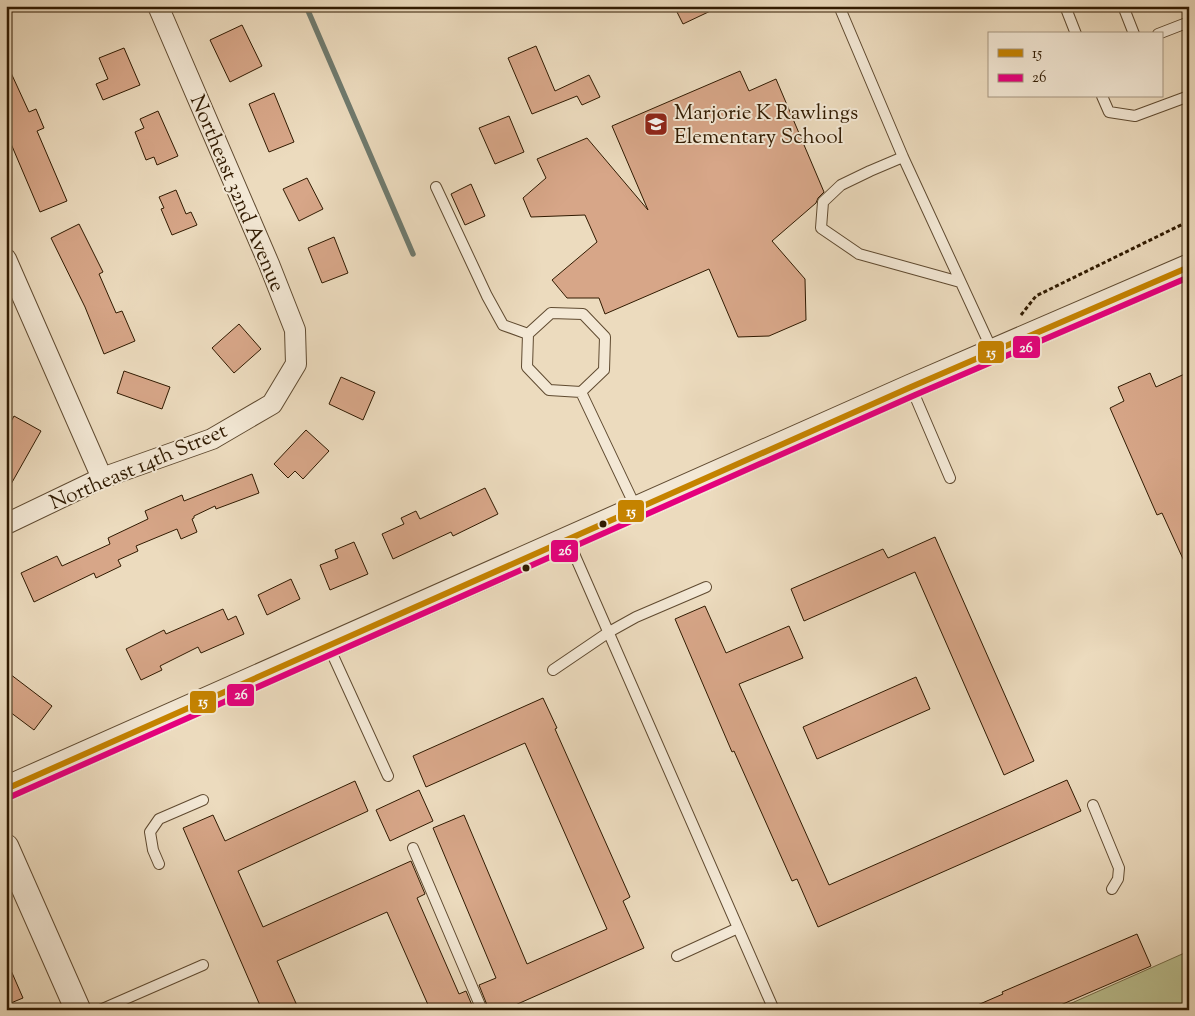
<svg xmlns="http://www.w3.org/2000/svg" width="1195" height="1016" viewBox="0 0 1195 1016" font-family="'Sorts Mill Goudy',serif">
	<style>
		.green { fill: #babf8f; stroke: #756c48 }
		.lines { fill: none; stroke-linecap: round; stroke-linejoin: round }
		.stream { stroke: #6f7a6e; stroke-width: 5.5 }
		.building { fill: #d7a688; stroke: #301a01 }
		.service-casing { stroke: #5f4a30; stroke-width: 12 }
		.minor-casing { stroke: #5f4a30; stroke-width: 22 }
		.tertiary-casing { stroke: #5f4a30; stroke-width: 27 }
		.path { stroke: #301a01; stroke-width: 3; stroke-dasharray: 4 2.5; stroke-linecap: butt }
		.service { stroke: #f3e8d5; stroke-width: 10 }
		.minor { stroke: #f3e8d5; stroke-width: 20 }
		.tertiary { stroke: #f3e8d5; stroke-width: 25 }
		.bus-1-casing { stroke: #f3e8d5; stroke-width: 10 }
		.bus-2-casing { stroke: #f3e8d5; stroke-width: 10 }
		.bus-1 { stroke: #c58300; stroke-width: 6 }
		.bus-2 { stroke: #e5007d; stroke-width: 6 }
		.bus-dot { fill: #301a01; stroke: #f3e8d5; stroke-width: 2 }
		.labels { text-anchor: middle; stroke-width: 4; stroke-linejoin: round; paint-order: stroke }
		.poi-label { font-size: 21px; fill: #301a01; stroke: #f3e8d5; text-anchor: start }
		.street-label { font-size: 21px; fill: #301a01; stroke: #f3e8d5 }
		.line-badge { stroke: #f3e8d5; stroke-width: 2 }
		.badge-label { font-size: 14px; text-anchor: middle; font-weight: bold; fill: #fff }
	</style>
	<rect width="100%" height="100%" fill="#ecdbbe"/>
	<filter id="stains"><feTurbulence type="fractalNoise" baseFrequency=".004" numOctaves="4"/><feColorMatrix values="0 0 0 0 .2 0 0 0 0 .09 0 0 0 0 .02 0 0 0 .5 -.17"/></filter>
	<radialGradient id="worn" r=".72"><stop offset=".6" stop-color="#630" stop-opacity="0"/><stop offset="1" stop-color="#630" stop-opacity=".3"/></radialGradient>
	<!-- green -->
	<path class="green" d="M1189 951V1010H1056Z"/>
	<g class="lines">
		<!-- stream -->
		<path class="stream" d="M306 6 413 254"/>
	</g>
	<!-- building -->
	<path class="building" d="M674 6H721L683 24Z
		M242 25 262 66 230 82 210 40Z
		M536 46 555 91 589 75 600 97 582 105 577 96 532 114 508 58Z
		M124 48 140 85 103 100 96 84 108 79 99 58Z
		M6 62 29 112 36 109 44 128 37 131 67 201 40 212 6 132Z
		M740 71 749 91 776 79 824 192 818 198 816 203 772 241 805 279 806 320 769 336 738 337 709 269 605 314 599 298H567L552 280 597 242 585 215 531 217 523 198 546 178 537 159 587 138 648 210 612 126Z
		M274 93 294 142 269 152 249 104Z
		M158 111 178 156 157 165 154 157 146 160 135 132 144 128 140 119Z
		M509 116 524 152 495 164 479 128Z
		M307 178 323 209 299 221 283 189Z
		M471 184 485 216 465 225 451 194Z
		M176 190 186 214 191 212 197 225 172 235 161 209 164 208 159 197Z
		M79 224 103 272 99 274 116 313 122 311 135 341 104 354 85 307 51 238Z
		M334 237 348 273 322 283 308 248Z
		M239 324 261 349 234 373 212 348Z
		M124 371 170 387 162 409 117 393Z
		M1189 372V572L1162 513 1157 515 1110 408 1124 401 1118 387 1150 373 1156 387Z
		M341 377 375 392 363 420 329 404Z
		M14 416 41 431 6 493V431Z
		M306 430 329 451 303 479 295 471 288 478 274 464Z
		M252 474 259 493 216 509 215 506 194 516V518L192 519 197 532 181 539 177 529 136 546 138 551 118 560 121 566 96 578 94 573 34 602 21 573 57 556 62 566 110 544 108 538 148 519 145 511 182 495 184 501Z
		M485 488 498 514 453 536 451 532 393 559 382 534 404 524 401 518 416 511 420 519Z
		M935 537 1034 761 1004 775 915 572 804 621 791 589 883 549 888 558Z
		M354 542 368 574 330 590 320 565 338 558 335 550Z
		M291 579 300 599 267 615 258 595Z
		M705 606 726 653 789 626 803 658 739 684 829 885 1067 780 1081 811 818 927 797 879 792 881 734 751 732 752 675 619Z
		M223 609 228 620 236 616 244 634 201 653 198 647 160 666 162 670 141 680 126 649 164 630 166 634Z
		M6 671 52 706 34 730 6 709Z
		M916 677 930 709 817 759 803 727Z
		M543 698 557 728 555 729 630 897 623 901 644 948 504 1010H489L479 985 496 978 433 828 464 815 527 964 607 929 525 743 426 787 413 756Z
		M355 781 368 811 238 871 263 927 411 861 425 894 417 898 459 994 466 991 474 1010H423L429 1007 387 912 277 961 299 1010H262L183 828 213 815 225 841Z
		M419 790 433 821 390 841 376 810Z
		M1137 934 1151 966 1049 1010H966L1003 994 1002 992Z
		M6 959 23 998 6 1005Z"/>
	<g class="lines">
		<!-- service casing -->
		<g class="service-casing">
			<path id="service" d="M839 6 903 157 993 352
				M1065 6 1076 34
				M1123 6 1134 34
				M1158 34 1189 22
				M1102 96 1109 112 1135 116 1189 96
				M903 157 870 171 841 185 823 202 821 228 859 254 960 282
				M436 187 487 296 503 325 528 334
				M551 313 583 314 605 337 604 370 581 392 549 390 527 367 528 334Z
				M911 387 950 478
				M581 392 636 508
				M568 540 774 1010
				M329 647 388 776
				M553 670 609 632 636 617 706 587
				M1093 805 1119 868 1118 879 1112 889
				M413 848 482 1010
				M159 864 153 850 150 832 159 819 203 800
				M677 956 738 928
				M100 1010 203 965"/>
		</g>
		<!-- minor casing -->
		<g class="minor-casing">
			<path id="minor" d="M6 259 102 478
				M6 524 102 478 212 439 272 404 296 364 295 330 269 264 158 6"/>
		</g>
		<!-- tertiary casing -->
		<g class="tertiary-casing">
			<path id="tertiary" d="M6 789 911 387 1189 267
				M6 847 78 1010"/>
		</g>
		<!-- path -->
		<path class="path" d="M1021 315 1036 296 1189 221"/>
		<!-- service -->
		<use href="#service" class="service"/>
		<!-- minor -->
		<use href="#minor" class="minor"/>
		<!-- tertiary -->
		<use href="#tertiary" class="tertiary"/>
		<!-- bus-1 casing -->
		<g class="bus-1-casing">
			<path id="bus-1" d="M6 789 911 387 1189 267"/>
		</g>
		<!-- bus-2 casing -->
		<g class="bus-2-casing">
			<path id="bus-2" d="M10 797 915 395 1189 277"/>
		</g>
		<!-- bus-1 -->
		<use href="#bus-1" class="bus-1"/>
		<!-- bus-2 -->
		<use href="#bus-2" class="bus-2"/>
	</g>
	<!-- icons -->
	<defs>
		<g id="school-square" transform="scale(1.25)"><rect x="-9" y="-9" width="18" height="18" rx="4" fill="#8f2418" stroke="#f3e8d5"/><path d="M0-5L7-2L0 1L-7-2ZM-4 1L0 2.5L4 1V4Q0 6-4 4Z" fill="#fff"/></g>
	</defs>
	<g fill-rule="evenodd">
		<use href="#school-square" x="656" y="124"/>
	</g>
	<!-- markers -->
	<g class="bus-dot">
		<circle cx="603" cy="524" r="4.5"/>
		<circle cx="526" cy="568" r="4.5"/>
	</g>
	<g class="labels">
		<!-- poi labels -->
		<g class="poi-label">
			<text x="674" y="119">Marjorie K Rawlings<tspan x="674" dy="24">Elementary School</tspan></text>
		</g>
		<!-- street labels -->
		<g class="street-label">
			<text transform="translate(238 193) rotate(67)" y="7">Northeast 32nd Avenue</text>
			<text transform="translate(138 466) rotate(-23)" y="7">Northeast 14th Street</text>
		</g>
	</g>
	<g class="line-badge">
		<rect x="1012" y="335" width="29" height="24" rx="5" fill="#e5007d"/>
		<rect x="977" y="340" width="28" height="24" rx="5" fill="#c58300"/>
		<rect x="617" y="499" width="28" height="24" rx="5" fill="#c58300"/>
		<rect x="550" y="539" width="29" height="24" rx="5" fill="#e5007d"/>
		<rect x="226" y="683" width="29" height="24" rx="5" fill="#e5007d"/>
		<rect x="189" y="690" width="28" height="24" rx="5" fill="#c58300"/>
	</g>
	<g class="badge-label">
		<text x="1026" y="352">26</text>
		<text x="991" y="357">15</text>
		<text x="631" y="516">15</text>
		<text x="565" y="555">26</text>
		<text x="241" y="699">26</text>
		<text x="203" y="706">15</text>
	</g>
	<!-- margin -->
	<rect width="1195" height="1016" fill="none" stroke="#ecdbbe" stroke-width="25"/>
	<rect x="8" y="8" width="1180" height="1001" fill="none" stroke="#301a01" stroke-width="2.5"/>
	<rect x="12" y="12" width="1170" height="991" fill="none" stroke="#301a01"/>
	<!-- legend -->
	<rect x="988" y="32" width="175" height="65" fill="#f3e8d5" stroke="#a59680"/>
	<rect x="998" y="49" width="25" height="8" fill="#c58300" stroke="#a59680"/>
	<text x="1032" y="58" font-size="15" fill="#301a01">15</text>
	<rect x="998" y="74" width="25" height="8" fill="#e5007d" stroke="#a59680"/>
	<text x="1032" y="82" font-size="15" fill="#301a01">26</text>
	<rect width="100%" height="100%" filter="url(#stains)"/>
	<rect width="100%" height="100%" fill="url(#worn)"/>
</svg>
